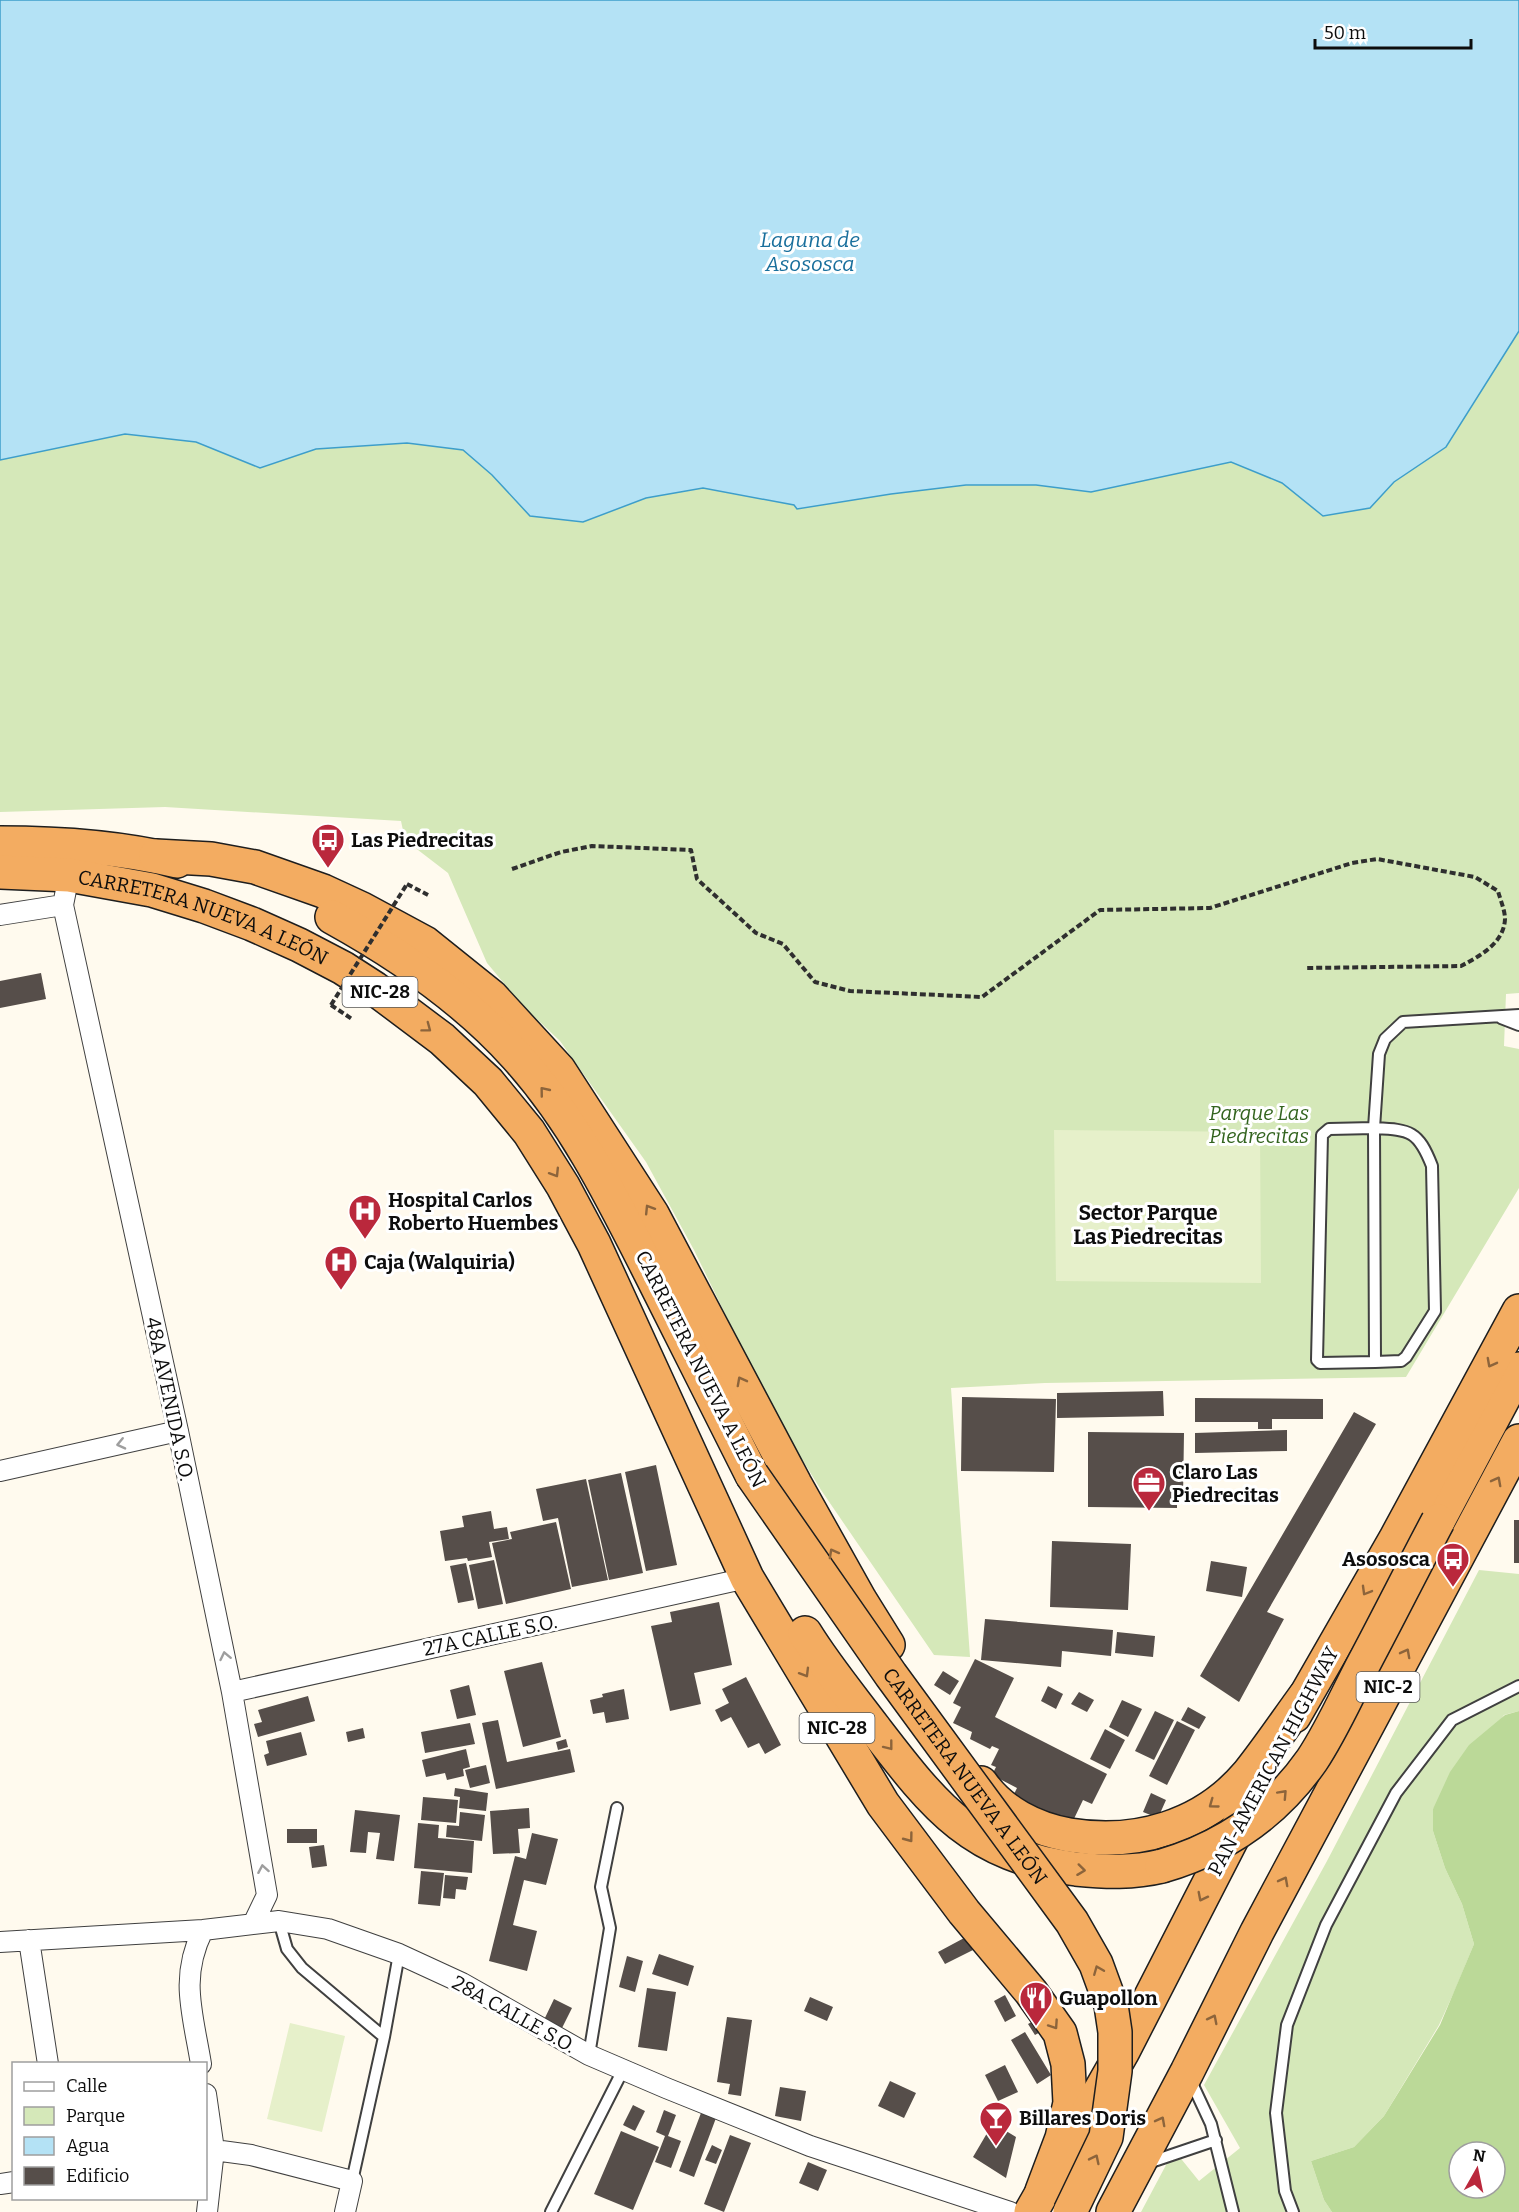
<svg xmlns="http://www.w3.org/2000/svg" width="1519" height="2212" viewBox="0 0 1519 2212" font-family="Bitter,serif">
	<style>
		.green { fill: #d5e8b9 }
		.forest { fill: #bbd998; fill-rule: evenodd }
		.pitch { fill: #e6f0ca }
		.water { fill: #b4e2f5; stroke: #3d9eca; stroke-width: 1.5 }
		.building { fill: #564e4a }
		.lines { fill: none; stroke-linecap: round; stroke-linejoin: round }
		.service-casing { stroke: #404040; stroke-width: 14 }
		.minor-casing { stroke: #404040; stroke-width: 22 }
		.trunk-casing { stroke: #1e1e1e; stroke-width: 36 }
		.path { stroke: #2f2f2f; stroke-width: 4; stroke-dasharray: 6 3; stroke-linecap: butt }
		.service { stroke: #fff; stroke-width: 10 }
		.minor { stroke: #fff; stroke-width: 20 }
		.trunk { stroke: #f3ac61; stroke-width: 33 }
		.trunk-bridge-casing { stroke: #1e1e1e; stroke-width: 36; stroke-linecap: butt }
		.path-bridge { stroke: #2f2f2f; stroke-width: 4; stroke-dasharray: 6 3; stroke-linecap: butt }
		.trunk-bridge { stroke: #f3ac61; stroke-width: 33 }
		.oneway { stroke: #8c643b }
		.oneway2 { stroke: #9e9e9e }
		.labels { text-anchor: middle; stroke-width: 6; stroke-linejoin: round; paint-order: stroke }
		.shield { fill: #fff; stroke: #565656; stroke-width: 1.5 }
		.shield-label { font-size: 18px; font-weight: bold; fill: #0d0d0d }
		.poi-label { font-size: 20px; font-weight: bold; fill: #0d0d0d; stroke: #fff; text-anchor: start }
		.street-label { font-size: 20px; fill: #0d0d0d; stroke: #fff }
		.park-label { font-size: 20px; font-style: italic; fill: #33641f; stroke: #fff }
		.water-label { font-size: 21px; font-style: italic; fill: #196f9c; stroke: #fff }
		.neighbourhood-label { font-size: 21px; font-weight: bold; fill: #0d0d0d; stroke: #fff }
	</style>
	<rect width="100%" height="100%" fill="#fffaee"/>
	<!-- green -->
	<path class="green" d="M1519 331V993L1506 994 1504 1046 1519 1049V1188L1406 1377 1045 1383 951 1388 970 1657 934 1655 821 1490 773 1412 694 1250 646 1162 560 1041 522 1005 487 963 448 873 405 840 401 821 165 807 0 812V460L125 434 197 442 260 468 316 449 407 443 463 450 492 475 583 522 646 498 703 488 795 505 966 485H1036L1091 491 1231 462 1282 483 1323 516 1370 508 1394 482 1446 447Z
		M1479 1570 1519 1574V1711L1504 1715 1433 1809V1831L1445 1868 1462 1904 1474 1944 1455 1990 1439 2025 1384 2116 1354 2147 1311 2161 1324 2200 1332 2212H1141L1174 2150 1199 2181 1240 2148 1204 2085 1327 1861Z"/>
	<!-- forest -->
	<path class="forest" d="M1519 1711V2212H1332L1324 2200 1311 2161 1354 2147 1384 2116 1440 2025 1474 1944 1462 1904 1445 1868 1433 1831V1809L1450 1772 1469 1745 1505 1715ZM1459 2152H1495V2188H1459Z"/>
	<!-- pitch -->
	<path class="pitch" d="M1054 1130 1260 1132 1261 1283 1056 1281Z
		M290 2023 345 2036 322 2132 267 2119Z"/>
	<!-- water -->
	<path class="water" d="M0 0H1519V331L1446 447 1394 482 1370 508 1323 516 1282 483 1231 462 1091 492 1036 485H966L891 494 797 509 794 505 703 488 646 498 583 522 530 516 492 475 463 450 407 443 316 449 260 468 196 442 125 434 0 460Z"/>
	<!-- building -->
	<path class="building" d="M41 973 46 999 0 1008V981Z
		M1163 1391 1164 1416 1057 1418V1393Z
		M962 1397 1056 1399 1054 1472 961 1471Z
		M1195 1398 1323 1399V1419H1272V1429H1258V1422H1195Z
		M1354 1412 1376 1424 1267 1612 1284 1619 1239 1702 1200 1676Z
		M1287 1430V1451L1195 1453V1433Z
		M1088 1432 1184 1433 1183 1498H1177V1508L1088 1507Z
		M656 1465 677 1565 646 1571 625 1472Z
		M621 1473 643 1573 609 1580 588 1480Z
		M586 1479 608 1580 572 1587 558 1518 543 1521 536 1489Z
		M491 1511 494 1529 507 1527 509 1539 489 1542 492 1557 468 1561 467 1558 445 1561 440 1531 464 1527 462 1516Z
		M1514 1520H1519V1563H1514Z
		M556 1522 571 1589 506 1604 492 1543 512 1539 510 1532Z
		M1052 1541 1131 1544 1128 1610 1050 1607Z
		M494 1560 503 1604 478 1609 469 1565Z
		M1211 1561 1247 1567 1242 1597 1206 1591Z
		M466 1563 474 1600 458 1603 450 1566Z
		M719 1602 732 1665 694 1673 701 1704 670 1711 651 1626 672 1622 670 1612Z
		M985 1619 1113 1630 1111 1656 1062 1651 1061 1667 981 1660Z
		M1117 1632 1155 1636 1153 1657 1115 1653Z
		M975 1659 1014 1678 995 1717 1107 1774 1092 1804 1083 1800 1071 1825 1013 1796 1017 1788 992 1775 996 1767 991 1765 999 1749 992 1746 990 1749 970 1739 972 1732 953 1723 961 1707 953 1703Z
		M542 1662 561 1737 523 1747 504 1671Z
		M943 1671 959 1681 950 1695 934 1685Z
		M746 1677 781 1745 765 1754 759 1743 748 1748 731 1717 721 1722 715 1710 729 1703 722 1689Z
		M469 1685 476 1715 457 1719 450 1690Z
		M1048 1686 1063 1694 1056 1709 1041 1701Z
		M624 1689 629 1719 606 1723 604 1712 593 1714 590 1700 603 1697 602 1694Z
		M1079 1692 1094 1700 1087 1712 1071 1704Z
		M308 1696 315 1721 258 1737 254 1724 262 1722 258 1710Z
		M1122 1700 1142 1709 1128 1737 1109 1727Z
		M1188 1707 1206 1717 1199 1729 1181 1720Z
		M1155 1711 1174 1720 1154 1760 1135 1751Z
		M498 1720 507 1762 570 1749 575 1772 496 1789 482 1723Z
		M1177 1721 1195 1730 1167 1785 1149 1776Z
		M470 1723 475 1744 425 1753 421 1732Z
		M363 1728 365 1738 348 1742 346 1732Z
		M1105 1729 1125 1740 1110 1769 1090 1759Z
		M301 1732 307 1755 267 1766 264 1755 269 1753 266 1741Z
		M566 1739 568 1747 558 1750 556 1742Z
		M466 1749 470 1767 463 1769 464 1776 447 1780 445 1773 426 1777 422 1760Z
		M486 1765 490 1783 470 1788 465 1770Z
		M455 1788 488 1793 486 1811 459 1808 460 1797 454 1796Z
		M1151 1793 1166 1800 1158 1818 1143 1812Z
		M423 1797 458 1800 456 1823 421 1820Z
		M529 1808 530 1828 518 1829 520 1853 493 1854 490 1811Z
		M355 1810 400 1815 394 1861 376 1859 380 1833 368 1832 366 1853 350 1852Z
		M460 1812 485 1815 482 1841 446 1837 447 1825 459 1826Z
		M418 1823 439 1825 438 1838 474 1841 472 1873 414 1868Z
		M287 1829H317V1843H287Z
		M532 1833 558 1839 546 1885 524 1880 513 1925 537 1931 527 1971 489 1961 515 1856 526 1859Z
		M324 1845 327 1866 312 1868 309 1847Z
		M421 1871 444 1873 440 1906 418 1904Z
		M445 1875 468 1877 466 1890 456 1889 455 1899 443 1898Z
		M966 1937 973 1950 945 1964 938 1952Z
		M659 1954 694 1966 688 1986 652 1974Z
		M627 1956 643 1961 635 1992 619 1987Z
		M647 1988 676 1992 667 2051 638 2047Z
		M1005 1995 1016 2016 1005 2022 994 2001Z
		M810 1997 833 2007 827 2021 804 2011Z
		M554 1999 572 2008 561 2030 543 2022Z
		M727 2017 752 2020 741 2096 728 2094 730 2084 717 2082Z
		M1037 2019 1044 2030 1035 2035 1028 2024Z
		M1025 2032 1051 2075 1037 2084 1011 2040Z
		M1005 2065 1018 2092 998 2101 985 2075Z
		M890 2081 916 2093 904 2118 878 2106Z
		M780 2087 806 2091 801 2121 775 2116Z
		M633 2105 645 2111 635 2131 623 2125Z
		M664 2110 676 2115 668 2136 681 2141 671 2168 655 2162 665 2136 656 2132Z
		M701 2113 716 2118 694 2177 679 2171Z
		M993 2123 1016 2137 1006 2178 973 2157Z
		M621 2131 659 2147 633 2210 594 2194Z
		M730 2135 751 2143 724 2212 704 2204Z
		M712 2145 722 2150 716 2164 705 2160Z
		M808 2162 827 2170 818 2191 799 2183Z"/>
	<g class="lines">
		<!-- service casing -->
		<g class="service-casing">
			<path id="service" d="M1501 1018 1519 1025
				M1375 1362 1401 1361 1406 1357 1435 1311 1432 1166C1418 1130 1410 1130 1374 1128L1375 1362 1320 1363 1317 1360 1322 1135 1329 1129 1374 1128 1379 1054 1385 1039 1403 1022 1519 1015
				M279 1921 287 1949 302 1968 384 2037
				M589 2055 610 1928 601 1887 617 1808
				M1190 2079 1211 2124 1233 2212
				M1148 2163 1216 2140
				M352 2181 384 2037 399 1954
				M551 2212 623 2070
				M1293 2212 1285 2191 1276 2113 1287 2025 1326 1925 1396 1793 1452 1720 1519 1686"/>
		</g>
		<!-- minor casing -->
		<g class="minor-casing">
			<path id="minor" d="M69 875 63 905 178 1431 232 1692 267 1895 253 1924
				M0 915 63 905
				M0 1471 178 1431
				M232 1692 747 1578
				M29 1940 48 2064
				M0 1942 203 1930 279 1921 328 1929 399 1954 462 1983 589 2055 666 2088 810 2146 1010 2212
				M201 2064C193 2014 179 1978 203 1930
				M206 2094 214 2150 207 2212
				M206 2151 214 2150 251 2155 352 2181 345 2212
				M0 2184 14 2182"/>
		</g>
		<!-- trunk casing -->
		<g class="trunk-casing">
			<g id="trunk">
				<path d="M0 843C59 843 119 847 177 861"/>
				<path d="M156 856 211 859 255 867 323 891 362 909 425 943 491 996 559 1070 652 1214 795 1484 860 1600 888 1645"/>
				<path id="s1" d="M0 872 69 875 152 890 204 906 252 924 299 945 343 968 374 988 442 1039 488 1082 529 1132 563 1186 594 1244 747 1578 883 1804 964 1912 1031 1992 1060 2033 1068 2064 1070 2103 1062 2138 1042 2191"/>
				<path d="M332 917C399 954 465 999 516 1056 575 1121 613 1199 652 1276 685 1342 719 1409 752 1475"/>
				<path d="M1438 1521 1519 1369"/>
				<path d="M805 1633C826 1667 851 1697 875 1729 935 1807 972 1856 1076 1869 1106 1872 1133 1873 1162 1866"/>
				<path d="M1294 1716 1395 1540 1519 1311"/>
				<path d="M981 1783C1001 1812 1035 1829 1069 1835 1136 1846 1203 1827 1248 1774 1268 1749 1286 1722 1305 1696"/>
				<path d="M1031 2212 1123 2051 1241 1821"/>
				<path d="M1113 2212 1187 2072 1257 1932 1519 1441"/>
			</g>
		</g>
		<!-- path -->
		<path class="path" d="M512 869 561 852 592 846 691 850 697 879 756 933 783 944 815 982 850 991 982 997 1100 910 1210 908 1352 863 1377 859 1475 877 1498 891C1500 899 1505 910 1505 919 1504 943 1480 956 1461 966L1306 968
			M407 884 428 895
			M331 1005 352 1019"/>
		<!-- service -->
		<use href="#service" class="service"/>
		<!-- minor -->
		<use href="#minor" class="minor"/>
		<!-- trunk -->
		<use href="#trunk" class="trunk"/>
		<!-- trunk-bridge casing -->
		<g class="trunk-bridge-casing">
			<g id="trunk-bridge">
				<path id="s2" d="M752 1475 891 1675 1072 1922 1096 1964 1111 2005 1115 2032V2071L1106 2137 1070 2212"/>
				<path d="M1162 1866C1224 1848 1275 1813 1312 1760 1332 1730 1347 1695 1364 1663 1389 1616 1413 1568 1438 1521"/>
			</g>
		</g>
		<!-- path-bridge -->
		<path class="path-bridge" d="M331 1005 407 884"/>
		<!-- trunk-bridge -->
		<use href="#trunk-bridge" class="trunk-bridge"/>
	</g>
	<!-- one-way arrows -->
	<defs><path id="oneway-chevron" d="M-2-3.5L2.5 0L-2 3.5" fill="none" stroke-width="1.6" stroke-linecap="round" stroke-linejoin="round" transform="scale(1.5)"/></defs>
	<g class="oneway">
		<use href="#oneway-chevron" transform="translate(427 1028) rotate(37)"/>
		<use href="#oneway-chevron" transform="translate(544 1091) rotate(-129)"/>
		<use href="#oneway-chevron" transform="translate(555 1173) rotate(58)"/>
		<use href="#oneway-chevron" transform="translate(649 1209) rotate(-122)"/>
		<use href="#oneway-chevron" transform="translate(1491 1363) rotate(118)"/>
		<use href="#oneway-chevron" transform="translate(741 1381) rotate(-118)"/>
		<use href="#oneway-chevron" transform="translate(1497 1481) rotate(-62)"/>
		<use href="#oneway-chevron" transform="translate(833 1553) rotate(-119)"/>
		<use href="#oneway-chevron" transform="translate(1366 1591) rotate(120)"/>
		<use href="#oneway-chevron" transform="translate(1406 1653) rotate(-62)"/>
		<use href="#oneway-chevron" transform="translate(805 1673) rotate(59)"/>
		<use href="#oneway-chevron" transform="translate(889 1746) rotate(52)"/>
		<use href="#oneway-chevron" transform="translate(1283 1794) rotate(-47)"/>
		<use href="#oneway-chevron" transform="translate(1213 1804) rotate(144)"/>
		<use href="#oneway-chevron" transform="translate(909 1838) rotate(53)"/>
		<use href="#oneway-chevron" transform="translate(1081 1870) rotate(7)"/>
		<use href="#oneway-chevron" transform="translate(1284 1881) rotate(-62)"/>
		<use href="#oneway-chevron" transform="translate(1202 1897) rotate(117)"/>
		<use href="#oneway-chevron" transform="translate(1098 1970) rotate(-112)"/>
		<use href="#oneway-chevron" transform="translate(1213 2019) rotate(-63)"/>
		<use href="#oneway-chevron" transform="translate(1054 2025) rotate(56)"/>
		<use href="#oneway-chevron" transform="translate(1161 2121) rotate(-62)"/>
		<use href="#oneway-chevron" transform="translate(1095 2159) rotate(-64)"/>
	</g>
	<g class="oneway2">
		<use href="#oneway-chevron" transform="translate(121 1444) rotate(167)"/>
		<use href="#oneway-chevron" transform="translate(225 1656) rotate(-102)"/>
		<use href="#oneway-chevron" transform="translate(263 1869) rotate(-100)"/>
	</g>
	<!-- icons -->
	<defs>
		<g id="bus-pin" transform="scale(1.725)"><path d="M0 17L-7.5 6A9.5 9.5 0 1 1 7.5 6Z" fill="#ba283c" stroke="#fff"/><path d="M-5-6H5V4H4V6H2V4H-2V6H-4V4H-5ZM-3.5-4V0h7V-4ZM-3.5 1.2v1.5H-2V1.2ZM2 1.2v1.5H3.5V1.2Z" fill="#fff"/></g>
		<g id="hospital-pin" transform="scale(1.725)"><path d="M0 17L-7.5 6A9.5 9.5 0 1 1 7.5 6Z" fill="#ba283c" stroke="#fff"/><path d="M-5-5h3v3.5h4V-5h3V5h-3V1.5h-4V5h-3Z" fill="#fff"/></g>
		<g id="office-pin" transform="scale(1.725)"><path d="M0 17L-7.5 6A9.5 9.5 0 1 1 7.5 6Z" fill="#ba283c" stroke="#fff"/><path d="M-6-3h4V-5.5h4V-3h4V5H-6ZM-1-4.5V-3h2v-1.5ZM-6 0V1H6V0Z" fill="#fff"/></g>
		<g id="restaurant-pin" transform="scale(1.725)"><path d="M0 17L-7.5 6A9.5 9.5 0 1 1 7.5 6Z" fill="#ba283c" stroke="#fff"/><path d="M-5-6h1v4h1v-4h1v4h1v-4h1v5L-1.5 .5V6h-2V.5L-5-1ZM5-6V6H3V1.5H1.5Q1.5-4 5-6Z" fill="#fff"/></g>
		<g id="bar-pin" transform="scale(1.725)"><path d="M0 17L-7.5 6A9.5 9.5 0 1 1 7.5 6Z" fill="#ba283c" stroke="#fff"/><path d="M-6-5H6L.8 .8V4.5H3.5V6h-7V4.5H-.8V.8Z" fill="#fff"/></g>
	</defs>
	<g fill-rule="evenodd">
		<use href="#bus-pin" x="328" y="840"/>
		<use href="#hospital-pin" x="365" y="1211"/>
		<use href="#hospital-pin" x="341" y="1262"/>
		<use href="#office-pin" x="1149" y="1483"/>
		<use href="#bus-pin" x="1453" y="1559"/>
		<use href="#restaurant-pin" x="1036" y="1998"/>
		<use href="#bar-pin" x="996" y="2118"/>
	</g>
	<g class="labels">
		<!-- shield labels -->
		<g class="shield">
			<rect x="342.5" y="977" width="75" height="30" rx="4.5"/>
			<rect x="1356.5" y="1672" width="63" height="30" rx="4.5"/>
			<rect x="799.5" y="1713" width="75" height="30" rx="4.5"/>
		</g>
		<g class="shield-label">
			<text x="380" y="998">NIC-28</text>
			<text x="1388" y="1693">NIC-2</text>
			<text x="837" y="1734">NIC-28</text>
		</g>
		<!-- poi labels -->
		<g class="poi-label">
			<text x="351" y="847">Las Piedrecitas</text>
			<text x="388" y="1207">Hospital Carlos<tspan x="388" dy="23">Roberto Huembes</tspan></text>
			<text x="364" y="1269">Caja (Walquiria)</text>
			<text x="1172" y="1479">Claro Las<tspan x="1172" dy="23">Piedrecitas</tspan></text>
			<text x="1430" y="1566" text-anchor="end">Asososca</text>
			<text x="1059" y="2005">Guapollon</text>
			<text x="1019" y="2125">Billares Doris</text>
		</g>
		<!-- street labels -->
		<g class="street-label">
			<text dy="7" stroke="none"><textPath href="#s1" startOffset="210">CARRETERA NUEVA A LEÓN</textPath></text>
			<text transform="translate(701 1369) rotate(63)" y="7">CARRETERA NUEVA A LEÓN</text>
			<text transform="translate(170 1399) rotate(78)" y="7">48A AVENIDA S.O.</text>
			<text transform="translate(490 1635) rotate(-12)" y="7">27A CALLE S.O.</text>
			<text transform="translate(1273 1761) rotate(-62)" y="7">PAN-AMERICAN HIGHWAY</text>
			<text dy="7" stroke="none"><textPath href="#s2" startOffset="369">CARRETERA NUEVA A LEÓN</textPath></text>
			<text transform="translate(514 2014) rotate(29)" y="7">28A CALLE S.O.</text>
		</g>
		<!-- park labels -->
		<g class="park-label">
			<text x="1259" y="1120">Parque Las<tspan x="1259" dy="23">Piedrecitas</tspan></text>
		</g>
		<!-- water labels -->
		<g class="water-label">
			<text x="810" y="247">Laguna de<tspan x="810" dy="24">Asososca</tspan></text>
		</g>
		<!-- neighbourhood labels -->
		<g class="neighbourhood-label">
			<text x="1148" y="1220">Sector Parque<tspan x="1148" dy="24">Las Piedrecitas</tspan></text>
		</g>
	</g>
	<!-- legend -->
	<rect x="12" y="2062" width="195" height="138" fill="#ffffff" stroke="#9e9e9e" stroke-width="1.5"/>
	<rect x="24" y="2082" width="30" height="9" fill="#ffffff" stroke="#9e9e9e" stroke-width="1.5"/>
	<text x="66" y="2092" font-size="18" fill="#0d0d0d">Calle</text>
	<rect x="24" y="2107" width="30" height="18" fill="#d5e8b9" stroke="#9e9e9e" stroke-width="1.5"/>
	<text x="66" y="2122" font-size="18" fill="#0d0d0d">Parque</text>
	<rect x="24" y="2137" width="30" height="18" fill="#b4e2f5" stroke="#9e9e9e" stroke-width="1.5"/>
	<text x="66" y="2152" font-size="18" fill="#0d0d0d">Agua</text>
	<rect x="24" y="2167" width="30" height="18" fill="#564e4a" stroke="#9e9e9e" stroke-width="1.5"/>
	<text x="66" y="2182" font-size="18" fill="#0d0d0d">Edificio</text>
	<!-- north arrow -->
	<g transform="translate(1477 2170) rotate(9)"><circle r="28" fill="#ffffff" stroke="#9e9e9e" stroke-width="1.5"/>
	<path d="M0-4.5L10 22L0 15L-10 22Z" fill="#ba283c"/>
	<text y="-9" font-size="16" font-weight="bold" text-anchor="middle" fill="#0d0d0d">N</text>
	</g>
	<!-- scale -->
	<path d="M1315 39v9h156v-9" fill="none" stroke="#0d0d0d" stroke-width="3"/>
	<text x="1324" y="39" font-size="18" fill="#0d0d0d" stroke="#ffffff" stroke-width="4.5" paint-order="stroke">50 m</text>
</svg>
